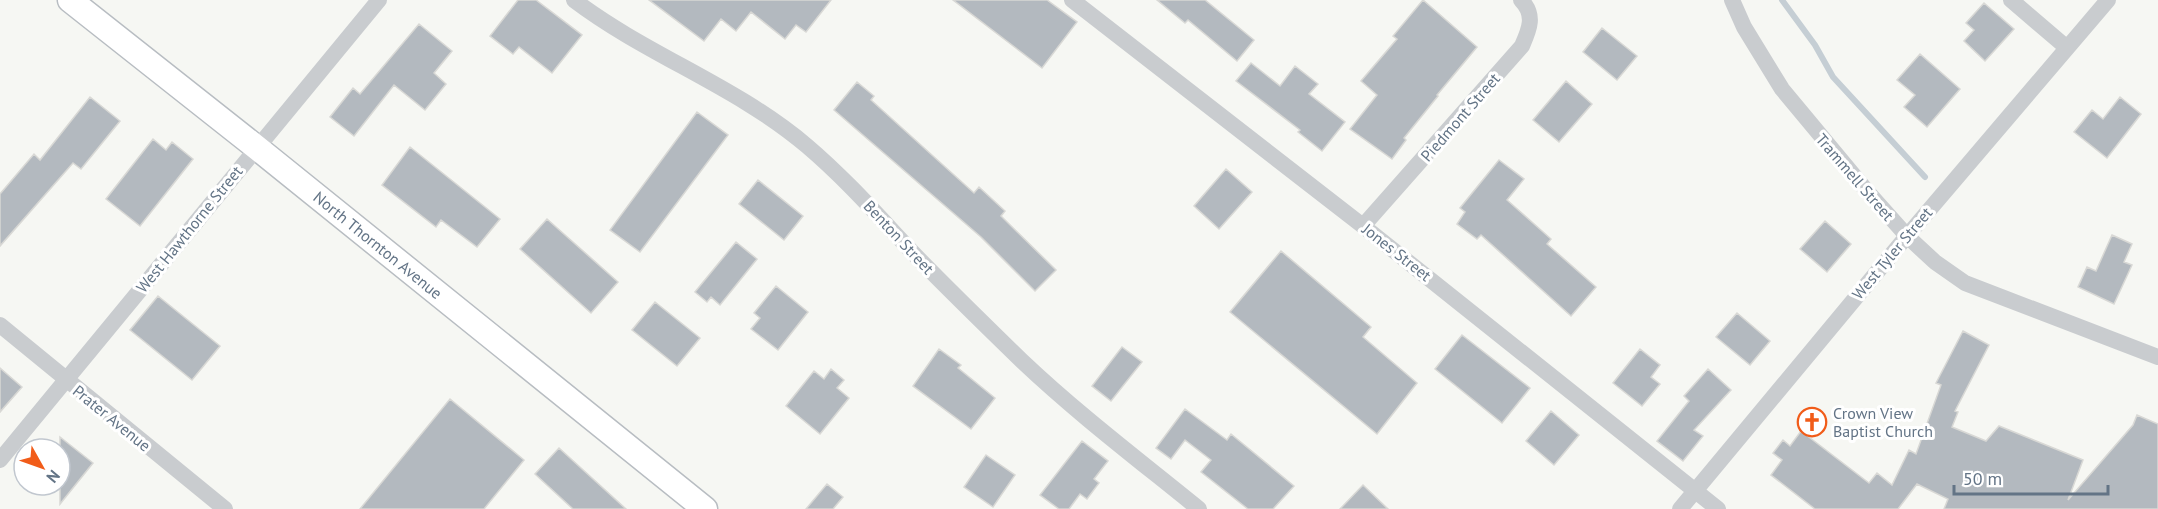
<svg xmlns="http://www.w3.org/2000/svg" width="2158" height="509" viewBox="0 0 2158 509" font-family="'PT Sans',sans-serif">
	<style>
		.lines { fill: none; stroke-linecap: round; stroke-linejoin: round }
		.stream { stroke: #c5ced4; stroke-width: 6 }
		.building { fill: #b3b9bf; stroke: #d8d8d5; stroke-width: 1.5 }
		.secondary-casing { stroke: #b8bdc2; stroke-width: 27 }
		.street { stroke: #c9cccf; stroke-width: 16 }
		.secondary { stroke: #fff; stroke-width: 24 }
		.labels { text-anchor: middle; stroke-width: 6; stroke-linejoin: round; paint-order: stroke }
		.street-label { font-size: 16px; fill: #637486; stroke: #fff }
		.poi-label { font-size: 16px; fill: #637486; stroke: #fff; text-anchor: start }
	</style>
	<rect width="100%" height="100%" fill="#f6f7f3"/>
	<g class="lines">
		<!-- stream -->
		<path class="stream" d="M1782 0 1815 45 1833 77 1925 177"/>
	</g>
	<!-- building -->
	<path class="building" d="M518 0H536L582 35 552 73 519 47 513 54 490 36Z
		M649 0H831L806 32 796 25 785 39 751 12 736 31 721 19 704 41Z
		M953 0H1047L1077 22 1042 68Z
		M1157 0H1205L1254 40 1237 61 1188 20 1185 23Z
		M1423 0 1477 47 1437 95 1438 96 1404 138 1406 140 1392 159 1350 129 1377 95 1361 81 1397 39 1393 36Z
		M1984 3 2014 29 1985 61 1964 41 1974 30 1966 23Z
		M419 24 452 51 434 73 446 84 425 110 394 85 354 136 330 117 353 88 360 94Z
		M1602 28 1637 56 1617 80 1583 52Z
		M1920 54 1960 89 1927 127 1904 107 1915 95 1897 80Z
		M1251 63 1280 86 1295 66 1318 84 1309 94 1345 122 1322 151 1298 132 1300 130 1236 81Z
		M1566 81 1592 104 1559 142 1533 120Z
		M857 82 874 96 871 100 974 193 979 187 1005 211 1001 216 1056 270 1035 291 981 237 834 110Z
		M90 97 120 121 81 169 73 163 0 246V194L34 154 40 160Z
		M2120 97 2141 114 2107 158 2074 132 2092 110 2103 119Z
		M697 112 728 135 640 252 610 230Z
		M153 139 166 150 172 142 193 159 140 226 106 199Z
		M410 147 500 219 477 247 441 220 436 227 382 185Z
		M1499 160 1524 179 1507 200 1551 239 1547 244 1596 287 1571 316 1481 235 1477 239 1457 224 1465 212 1460 208Z
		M1226 169 1252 192 1219 229 1194 206Z
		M758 180 803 216 784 240 739 204Z
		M547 219 618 282 591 313 520 249Z
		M1825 221 1851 244 1827 272 1800 249Z
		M2112 235 2132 244 2124 262 2132 265 2114 304 2078 287 2087 267 2096 271Z
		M736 242 757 259 720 305 711 297 707 302 695 292Z
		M1281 251 1371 327 1363 337 1417 383 1377 434 1230 312Z
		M776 286 808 312 778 350 751 329 760 318 754 313Z
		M158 296 220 346 192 380 130 330Z
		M655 302 700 338 677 366 632 330Z
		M1737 313 1770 341 1750 365 1716 337Z
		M1963 331 1989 345 1955 411 1958 412 1952 427 1986 441 1999 426 2083 460 2068 500 2133 425 2137 415 2158 424V509H1944L1948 499 1917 484 1898 509H1815L1771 475 1782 460 1773 453 1783 440 1790 446 1801 431 1869 483 1877 473 1892 485 1909 450 1916 454 1941 385 1936 383Z
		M1462 335 1530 388 1502 423 1435 369Z
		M1122 347 1142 362 1111 401 1092 386Z
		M939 349 961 365 958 368 995 398 971 429 913 386Z
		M1640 349 1660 365 1651 377 1660 384 1642 406 1613 383Z
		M0 368 22 387 0 412Z
		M831 369 844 380 837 388 849 398 820 434 786 406 814 371 824 379Z
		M1708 369 1731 390 1694 430 1703 436 1683 461 1657 441 1689 401 1684 396Z
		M450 399 524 460 484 509H360Z
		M1185 409 1227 440 1231 434 1294 486 1273 509H1248L1201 472 1211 460 1185 440 1171 459 1156 448Z
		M1551 411 1579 435 1554 465 1526 441Z
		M60 437 93 463 60 504Z
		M1082 441 1108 461 1094 479 1099 483 1087 499 1080 494 1069 509H1059L1040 495Z
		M559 448 626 509H573L535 474Z
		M986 455 1015 475 993 507 964 487Z
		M827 484 843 497 833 509H806Z
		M1363 485 1388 509H1340Z"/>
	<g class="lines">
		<!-- secondary casing -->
		<g class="secondary-casing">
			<path id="secondary" d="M70 0 256 147 705 509"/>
		</g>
		<!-- street -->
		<path class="street" d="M574 0C648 56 735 85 807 146 847 180 880 218 916 256 950 291 986 326 1022 361 1078 414 1140 461 1199 509
			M1072 0 1363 226 1718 509
			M1732 0 1744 27 1782 89 1866 190 1907 236 1935 262 1965 283 2158 357
			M2011 0 2066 47
			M1363 226 1522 46C1529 30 1536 15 1521 0
			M0 325 225 509
			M0 460 379 0
			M1680 509 1907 236 2108 0"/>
		<!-- secondary -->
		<use href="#secondary" class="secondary"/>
	</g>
	<!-- icons -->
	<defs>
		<g id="church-ring" transform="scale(1.5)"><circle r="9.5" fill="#fff" stroke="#f15c19" stroke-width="1.5"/><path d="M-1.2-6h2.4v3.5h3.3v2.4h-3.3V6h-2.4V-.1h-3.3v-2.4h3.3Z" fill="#f15c19"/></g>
	</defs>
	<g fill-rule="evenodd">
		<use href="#church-ring" x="1812" y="422"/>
	</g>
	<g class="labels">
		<!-- street labels -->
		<g class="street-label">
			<text transform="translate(1460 117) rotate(-49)" y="6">Piedmont Street</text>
			<text transform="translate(1855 177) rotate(49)" y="6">Trammell Street</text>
			<text transform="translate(189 229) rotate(-51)" y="6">West Hawthorne Street</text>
			<text transform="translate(899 237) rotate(47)" y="6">Benton Street</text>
			<text transform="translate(378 245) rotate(39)" y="6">North Thornton Avenue</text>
			<text transform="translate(1397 252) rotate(38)" y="6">Jones Street</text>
			<text transform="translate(1892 253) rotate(-50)" y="6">West Tyler Street</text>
			<text transform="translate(112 418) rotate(39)" y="6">Prater Avenue</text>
		</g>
		<!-- poi labels -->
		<g class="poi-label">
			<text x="1833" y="419">Crown View<tspan x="1833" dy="18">Baptist Church</tspan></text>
		</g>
	</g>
	<!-- north arrow -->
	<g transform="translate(42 467) rotate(130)"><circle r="28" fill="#ffffff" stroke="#c1c7cf" stroke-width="1.5"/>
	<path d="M0-4.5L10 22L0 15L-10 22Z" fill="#f15c19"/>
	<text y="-9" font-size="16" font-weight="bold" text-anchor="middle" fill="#637486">N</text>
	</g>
	<!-- scale -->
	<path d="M1954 485v9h154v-9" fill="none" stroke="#637486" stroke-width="3"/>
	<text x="1963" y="485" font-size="18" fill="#637486" stroke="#ffffff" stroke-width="4.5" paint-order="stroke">50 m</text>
</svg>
